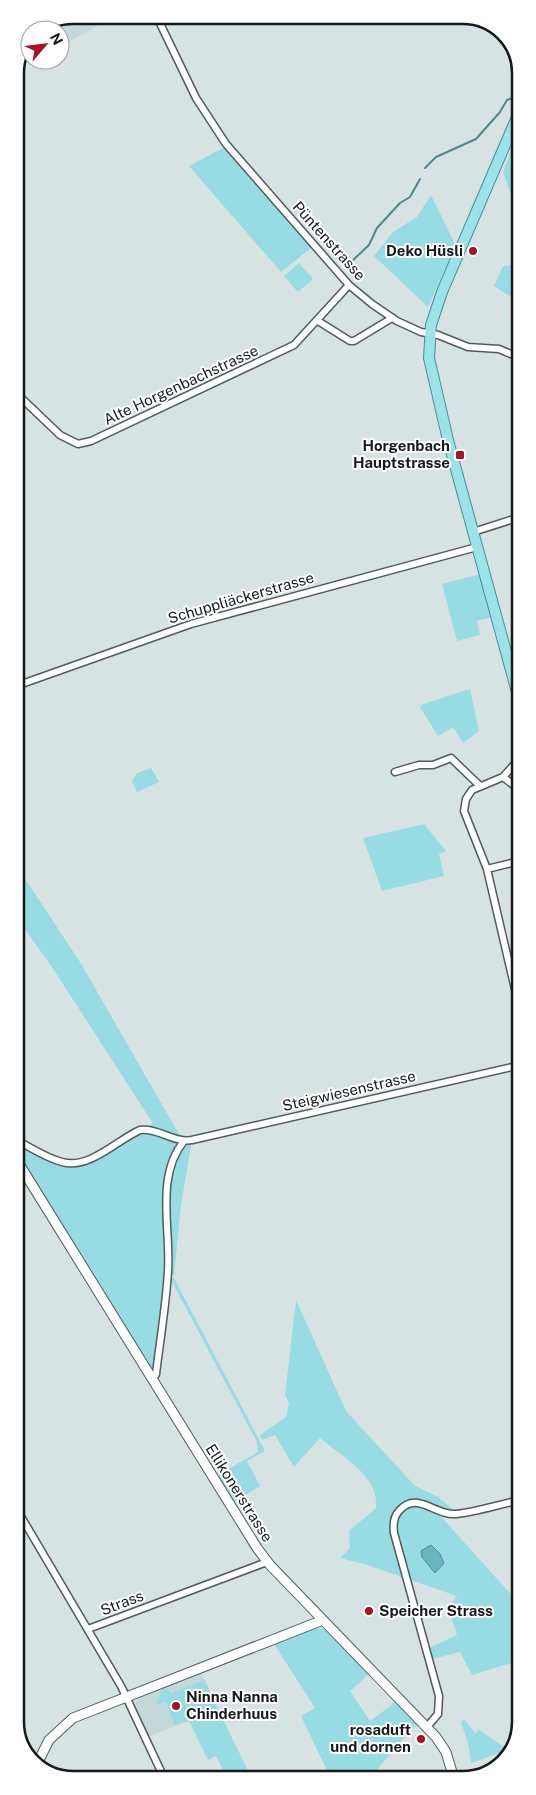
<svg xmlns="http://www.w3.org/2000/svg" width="536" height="1795" viewBox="0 0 536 1795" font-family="'Public Sans',sans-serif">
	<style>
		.built { fill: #c4d8da }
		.green { fill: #98dce3 }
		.water { fill: #69b6be; stroke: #50878d }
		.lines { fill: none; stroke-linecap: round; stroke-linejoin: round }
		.stream { stroke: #50878d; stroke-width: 2 }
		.street-casing { stroke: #515b5c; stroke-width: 9 }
		.secondary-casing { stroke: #515b5c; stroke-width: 11 }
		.primary-casing { stroke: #419097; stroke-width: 12 }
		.street { stroke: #fff; stroke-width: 6 }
		.secondary { stroke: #fff; stroke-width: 9 }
		.primary { stroke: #9be3e9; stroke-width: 10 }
		.poi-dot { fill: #a81222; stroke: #fff; stroke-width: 2 }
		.labels { text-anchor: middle; stroke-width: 4; stroke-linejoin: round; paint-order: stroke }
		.street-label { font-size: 15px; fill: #15191a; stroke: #fff }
		.poi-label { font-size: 15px; font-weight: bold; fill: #15191a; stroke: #fff; text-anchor: end }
		.rim { fill: none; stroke: #15191a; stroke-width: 2.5 }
	</style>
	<rect width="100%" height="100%" fill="#d7e2e3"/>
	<!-- built -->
	<path class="built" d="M73 15H117L65 44 60 37V30H56L52 24 42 30H36Z
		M201 1672 219 1710 149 1736 134 1702 138 1700 137 1697Z"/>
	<!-- green -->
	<path class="green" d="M225 147 312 247 281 272 189 166Z
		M520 147V204L513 201 503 172 511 150Z
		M431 195 456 246 428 307 374 256 393 232 417 217Z
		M299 263 313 279 298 292 284 276Z
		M518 265 520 266V303L494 286 503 266Z
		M481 574 493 617 477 621 480 635 457 641 442 584Z
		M470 689 479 731 463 743 453 727 438 736 420 707 423 704Z
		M151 768 159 782 137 792 132 781 137 773Z
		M424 824 446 851 439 854 444 876 382 891 363 838Z
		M16 865 80 962 183 1141 192 1140 181 1205 174 1276 169 1272 152 1380 16 1159V1140C30 1147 46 1157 61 1162 85 1169 123 1136 149 1129L152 1122 52 967 16 917Z
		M170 1278H174L265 1451 247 1461 260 1486 233 1503 216 1476 258 1452 256 1440Z
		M296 1300 346 1411 415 1486 438 1497 456 1512 436 1511 516 1600 521 1609V1660L472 1675 460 1652 432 1659 429 1648 457 1635 448 1608 457 1596 364 1564 340 1558 350 1548 349 1531 376 1508C380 1476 341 1456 320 1438L294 1467 275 1435 262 1440 260 1435 286 1417 289 1404 285 1395Z
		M316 1628 329 1630 370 1673 350 1691 370 1721 397 1701 419 1723 408 1733 369 1779H331L301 1716 315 1708 274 1644Z
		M204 1680 252 1779H227L216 1756 208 1760 189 1721 197 1718 174 1725 166 1702 156 1705 163 1688 165 1687 172 1693Z
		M464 1719 476 1734 478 1729 511 1752 509 1757 502 1752 471 1763 469 1747 461 1722Z"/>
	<!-- water -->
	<path class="water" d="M431 1545 440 1554 444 1563 435 1573 422 1557 421 1551Z"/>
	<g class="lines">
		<!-- stream -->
		<path class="stream" d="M499 28 516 57 520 76
			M425 168 436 157 476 139 500 112 507 100 515 97
			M349 264 369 245 377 228 400 203 410 197 420 179"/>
		<!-- street casing -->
		<g class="street-casing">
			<path id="street" d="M156 15 196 98 226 144 349 285 372 304 397 321 421 332 438 335 468 347 499 349 520 358
				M318 321 350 341H354L392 318
				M15 392 60 435 78 444 91 441 294 345 349 285
				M473 532 520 517
				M16 686 191 624 477 547
				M520 758 503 777 472 790 466 799 464 811 487 869 521 1015
				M395 772 419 765H433L451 758 479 785
				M503 777 520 790
				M487 869 520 861
				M16 1140C30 1147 46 1158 62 1162 89 1170 117 1140 140 1130 159 1128 174 1143 192 1140L521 1065
				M152 1380 156 1374C160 1340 166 1306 168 1271 171 1230 155 1176 184 1141
				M16 1508 121 1686 165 1780
				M88 1629 267 1562
				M426 1728 438 1714 439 1696 394 1533C393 1525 393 1517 399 1511 417 1490 435 1516 456 1514 477 1512 500 1504 521 1500"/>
		</g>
		<!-- secondary casing -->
		<g class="secondary-casing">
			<path id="secondary" d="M16 1159 257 1548 270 1565 436 1737 446 1752 454 1779
				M36 1766 49 1740 73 1718 323 1620"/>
		</g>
		<!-- primary casing -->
		<g class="primary-casing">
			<path id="primary" d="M520 110 442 292 431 325 429 358 448 440 520 703"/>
		</g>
		<!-- street -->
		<use href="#street" class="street"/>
		<!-- secondary -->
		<use href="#secondary" class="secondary"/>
		<!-- primary -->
		<use href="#primary" class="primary"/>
	</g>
	<!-- markers -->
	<g class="poi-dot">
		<circle cx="473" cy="251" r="5"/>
		<rect x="455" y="450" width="10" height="10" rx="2.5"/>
		<circle cx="369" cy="1611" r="5"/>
		<circle cx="176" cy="1706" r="5"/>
		<circle cx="421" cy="1739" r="5"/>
	</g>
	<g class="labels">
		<!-- street labels -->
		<g class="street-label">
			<text transform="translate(329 241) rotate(48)" y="5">Püntenstrasse</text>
			<text transform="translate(181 385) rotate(-25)" y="5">Alte Horgenbachstrasse</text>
			<text transform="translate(241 598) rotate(-16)" y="5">Schuppliäckerstrasse</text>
			<text transform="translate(349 1091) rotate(-13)" y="5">Steigwiesenstrasse</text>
			<text transform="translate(239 1493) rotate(58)" y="5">Ellikonerstrasse</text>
			<text transform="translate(122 1603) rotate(-21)" y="5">Strass</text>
		</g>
		<!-- poi labels -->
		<g class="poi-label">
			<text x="463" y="256">Deko Hüsli</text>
			<text x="450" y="451">Horgenbach<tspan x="450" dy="17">Hauptstrasse</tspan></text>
			<text x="379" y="1616" text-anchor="start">Speicher Strass</text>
			<text x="186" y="1702" text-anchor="start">Ninna Nanna<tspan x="186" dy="17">Chinderhuus</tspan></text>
			<text x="411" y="1735">rosaduft<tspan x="411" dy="17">und dornen</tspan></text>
		</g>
	</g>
	<!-- crop -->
	<path d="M0 0H536V1795H0ZM73 24H463A49 49 0 0 1 512 73V1722A49 49 0 0 1 463 1771H73A49 49 0 0 1 24 1722V73A49 49 0 0 1 73 24Z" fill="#fff" fill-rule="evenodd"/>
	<path class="rim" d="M73 24H463A49 49 0 0 1 512 73V1722A49 49 0 0 1 463 1771H73A49 49 0 0 1 24 1722V73A49 49 0 0 1 73 24Z"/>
	<!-- north arrow -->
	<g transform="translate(45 45) rotate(62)"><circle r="24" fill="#ffffff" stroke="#a1a3a3"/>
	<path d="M0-4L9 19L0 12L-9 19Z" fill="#a81222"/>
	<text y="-8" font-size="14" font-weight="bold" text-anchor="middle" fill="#15191a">N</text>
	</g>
</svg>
